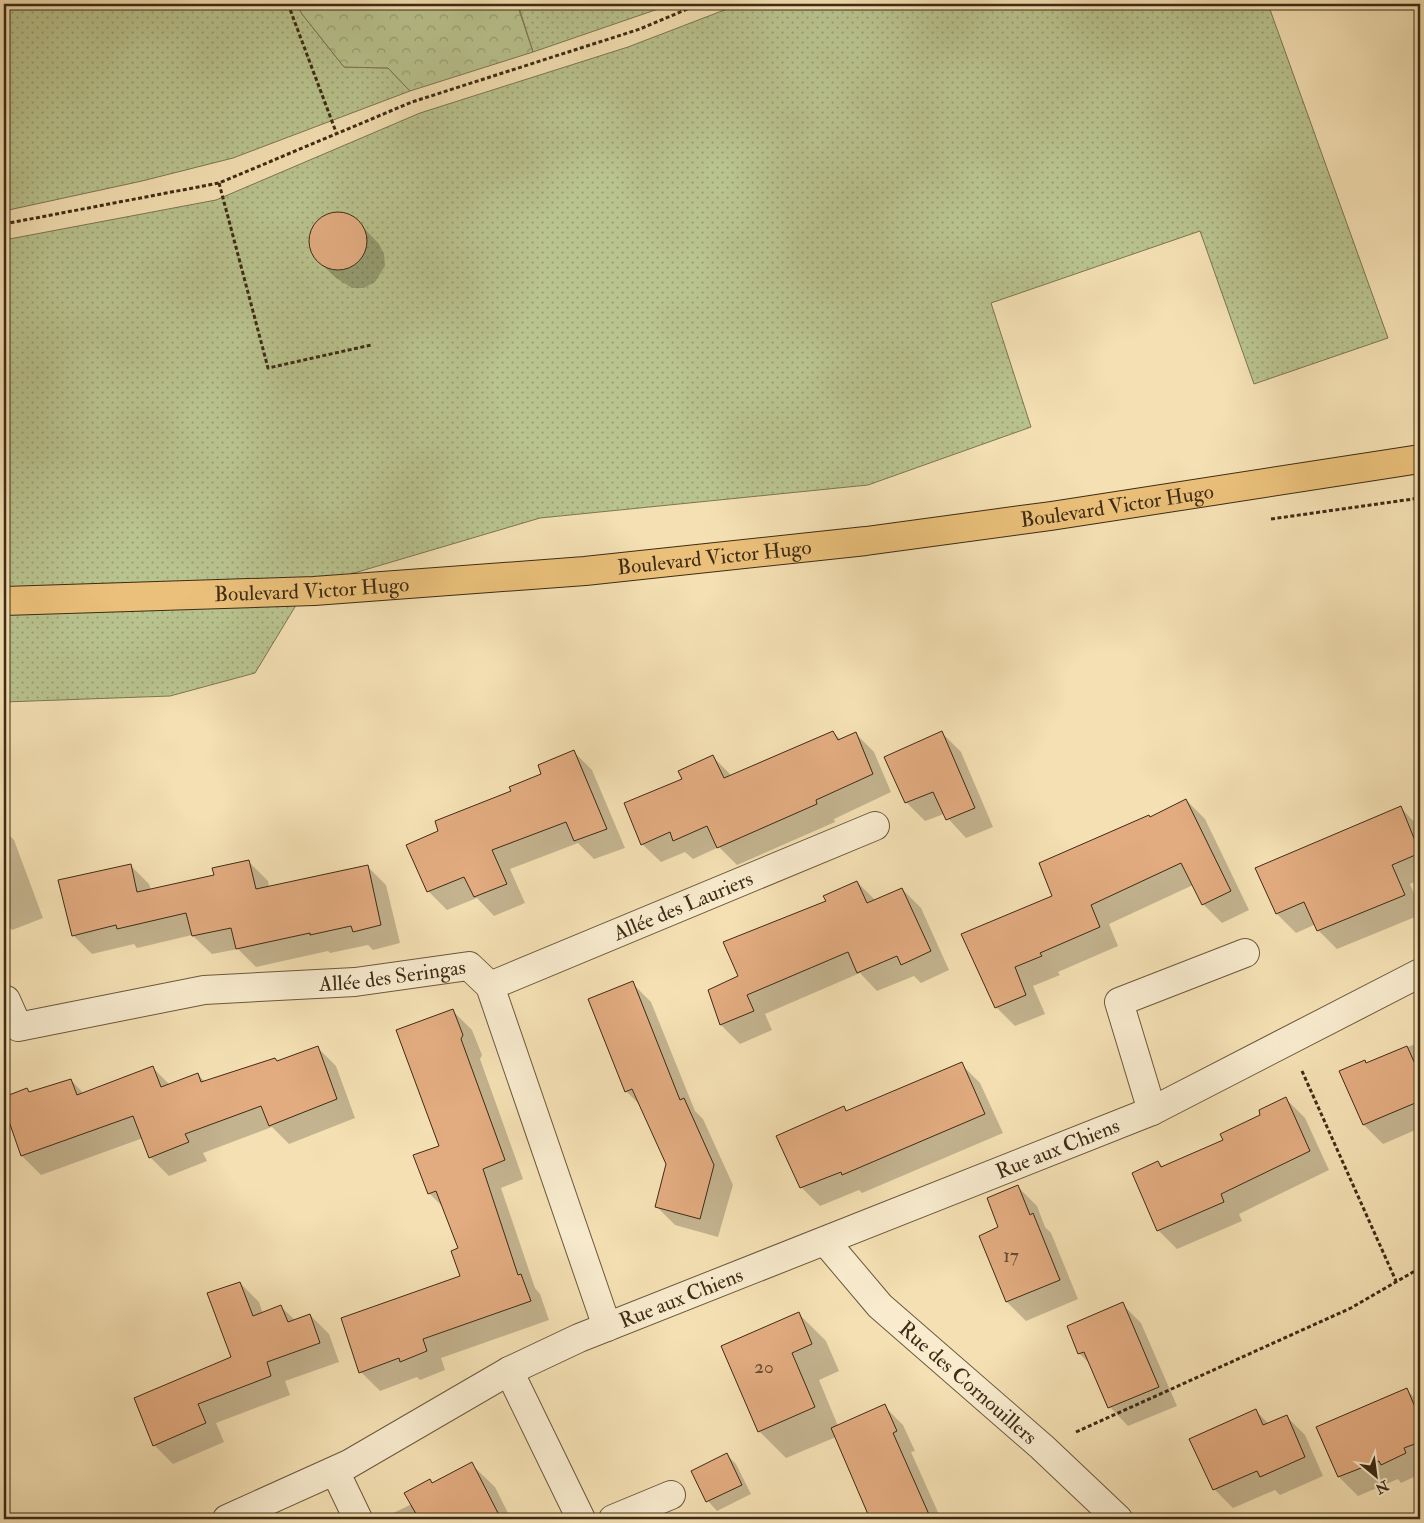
<svg xmlns="http://www.w3.org/2000/svg" width="1424" height="1523" viewBox="0 0 1424 1523" font-family="'IM FELL Double Pica',serif">
	<style>
		.grass { fill: url(#grass-dots); stroke: #7c7752 }
		.forest { fill: url(#forest-crowns); stroke: #7c7752 }
		.shadow { fill: #0003 }
		.building { fill: #e2ab80; stroke: #3e2b15 }
		.lines { fill: none; stroke-linecap: round; stroke-linejoin: round }
		.minor-casing { stroke: #6c583c; stroke-width: 30 }
		.major-casing { stroke: #3e2b15; stroke-width: 30 }
		.path { stroke: #3e2b15; stroke-width: 3; stroke-dasharray: 4 2.5; stroke-linecap: butt }
		.minor { stroke: #f8ebce; stroke-width: 28 }
		.major { stroke: #eac07a; stroke-width: 28 }
		.labels { text-anchor: middle; stroke-width: 5; stroke-linejoin: round; paint-order: stroke }
		.number-label { font-size: 19px; fill: #674b30 }
		.street-label { font-size: 21px; fill: #3e2b15; stroke: #f8ebce }
	</style>
	<defs>
		<pattern id="grass-dots" width="8" height="8" patternUnits="userSpaceOnUse" patternTransform="scale(1.25)"><rect width="8" height="8" fill="#b9c38e"/><path d="M2 2h.1M6 6h.1" fill="none" stroke="#989f73" stroke-width="1.8" stroke-linecap="round"/></pattern>
		<pattern id="forest-crowns" width="20" height="18" patternUnits="userSpaceOnUse" patternTransform="scale(1.25)"><rect width="20" height="18" fill="#b9c38e"/><path d="M2 6a3 3 0 1 1 6 0M12 15a3 3 0 1 1 6 0" fill="none" stroke="#989f73"/></pattern>
	</defs>
	<rect width="100%" height="100%" fill="#f4e0b3"/>
	<filter id="stains"><feTurbulence type="fractalNoise" baseFrequency=".004" numOctaves="4"/><feColorMatrix values="0 0 0 0 .2 0 0 0 0 .09 0 0 0 0 .02 0 0 0 .5 -.17"/></filter>
	<radialGradient id="worn" r=".72"><stop offset=".6" stop-color="#630" stop-opacity="0"/><stop offset="1" stop-color="#630" stop-opacity=".3"/></radialGradient>
	<!-- grass -->
	<path class="grass" d="M4 4H297L302 14 344 67 388 68 410 91 233 158 142 181 4 211Z
		M518 4H659L661 8 533 52Z
		M740 4H1268L1388 338 1254 384 1200 231 991 303 1031 427 868 485 540 518 307 587 255 673 170 696 4 702V240L216 200 420 113 628 47Z"/>
	<!-- forest -->
	<path class="forest" d="M297 4H517L533 52 410 91 388 68 344 67 302 14Z"/>
	<!-- shadow -->
	<path class="shadow" d="M338 213 350 216 360 224 379 244 384 254 385 266 375 282 364 288H352L336 278 316 259 311 248V236L320 220Z
		M833 732 841 740 856 734 874 752 891 792 834 819 835 822 737 865 719 847 693 859 685 852 661 862 642 844 684 780 713 757 732 776Z
		M942 733 961 752 993 827 966 838 944 814 925 821 906 802Z
		M573 751 592 770 625 848 594 859 578 843 510 869 525 903 494 916 477 898 447 910 428 891 440 832 542 775Z
		M1186 800 1205 819 1249 910 1222 923 1203 904 1193 885 1109 924 1118 946 1058 972 1060 975 1033 986 1045 1014 1015 1026 996 1007 963 934 1053 896 1150 818Z
		M1401 808 1420 828V880L1410 884 1420 908V915L1337 949 1318 930 1316 924 1296 933 1277 914Z
		M4 830 14 840 43 918 12 930 4 922Z
		M249 862 268 881 269 887 367 866 386 885 400 943 373 950 368 945 330 953 328 951 256 967 238 949 212 954 192 935 137 948 134 944 92 954 73 935 130 865 149 884 151 890 215 876Z
		M857 882 876 901 902 889 921 908 949 970 921 983 914 976 877 991 860 973 765 1014 772 1030 740 1044 721 1025 710 990 740 977 827 901Z
		M632 983 651 1002 695 1111 703 1119 733 1185 718 1237 675 1225 656 1206 667 1164 641 1106 626 1091Z
		M453 1011 472 1030 482 1055 480 1059 523 1179 501 1188 535 1288 540 1294 549 1320 441 1358 445 1370 420 1380 417 1377 380 1391 361 1372 462 1277 460 1249 443 1207 429 1193 441 1147Z
		M1420 1042V1128L1383 1144 1364 1125 1367 1064Z
		M317 1047 336 1066 355 1118 289 1144 272 1127 203 1153 207 1161 169 1176 150 1157 143 1138 41 1175 22 1156 4 1104V1098L27 1090 30 1093 71 1080 84 1094 153 1068 170 1085 198 1074 205 1082 278 1062Z
		M961 1064 980 1083 1003 1133 862 1193 859 1190 820 1206 801 1187 844 1108 848 1112Z
		M1286 1099 1305 1118 1329 1170 1239 1214 1242 1221 1177 1249 1158 1230V1162L1163 1167 1224 1141Z
		M1018 1187 1037 1206 1045 1227 1051 1233 1078 1299 1026 1321 1007 1302 980 1237 1000 1228Z
		M240 1283 259 1302 263 1314 281 1307 295 1320 310 1315 329 1334 339 1362 285 1381 290 1395 216 1423 224 1442 173 1464 154 1445 232 1358Z
		M1122 1304 1141 1323 1177 1406 1128 1426 1110 1407 1090 1364 1079 1353Z
		M799 1314 826 1341 839 1371 819 1380 838 1426 884 1406 903 1425 915 1451 911 1452 941 1519H872L836 1437 786 1458 759 1431Z
		M1407 1390 1420 1403V1474L1401 1483 1398 1479 1358 1496 1339 1477 1318 1428Z
		M1255 1410 1269 1424 1286 1416 1305 1435 1323 1476 1280 1495 1275 1490 1233 1508 1214 1489Z
		M727 1455 736 1464 751 1494 717 1511 708 1501 693 1472Z
		M471 1464 495 1487 511 1519H388L387 1516 412 1504 430 1481 433 1484Z"/>
	<!-- building -->
	<path class="building" d="M309 241a29 29 0 1 1 58 0a29 29 0 1 1-58 0Z
		M833 731 838 740 856 732 873 774 816 800 817 804 717 848 707 826 673 841 670 832 641 845 624 803 682 779 678 771 713 755 724 778Z
		M942 731 975 808 946 820 933 792 905 803 884 757Z
		M574 750 607 829 574 841 566 822 492 850 507 884 474 897 464 877 427 892 406 845 438 831 435 821 511 791 509 787 541 774 538 765Z
		M1186 799 1231 891 1202 905 1181 863 1091 905 1100 927 1040 953 1042 956 1015 967 1026 995 995 1008 961 934 1052 896 1039 863 1149 815 1150 817Z
		M1401 806 1420 853 1392 865 1405 895 1317 931 1304 902 1276 914 1255 868Z
		M249 860 256 889 368 865 381 925 353 932 351 926 310 935V933L236 949 231 928 192 936 186 913 117 929 116 925 72 936 58 880 131 864 137 892 214 875 212 868Z
		M857 881 867 903 902 888 931 951 901 965 897 956 857 973 848 952 747 995 754 1011 720 1025 708 990 738 976 723 942 826 901 823 896Z
		M633 981 680 1100 684 1098 714 1165 700 1219 655 1207 666 1164 632 1089 625 1092 588 999Z
		M453 1009 463 1035 461 1039 505 1160 483 1169 518 1275 521 1274 531 1301 423 1339 427 1351 400 1362 399 1358 359 1373 341 1318 460 1276 451 1251 458 1248 436 1191 428 1194 413 1155 439 1146 396 1030Z
		M318 1046 337 1099 269 1126 261 1106 185 1134 189 1142 149 1158 133 1116 21 1156 4 1107V1097L27 1088 29 1092 71 1079 77 1095 153 1066 161 1087 198 1073 201 1082 275 1058 277 1061Z
		M1407 1046 1420 1075V1101L1363 1125 1339 1071 1365 1060 1366 1063Z
		M962 1062 985 1114 842 1175 841 1172 800 1188 776 1136 844 1106 846 1111Z
		M1286 1097 1310 1151 1221 1194 1224 1202 1157 1231 1132 1173 1158 1161 1161 1167 1223 1140 1220 1134 1260 1115 1259 1110Z
		M1018 1185 1030 1215 1033 1213 1060 1280 1006 1302 979 1236 998 1227 987 1198Z
		M240 1282 253 1316 281 1305 288 1322 310 1314 320 1343 267 1362 271 1376 198 1404 206 1423 153 1446 134 1398 231 1357 207 1293Z
		M1123 1302 1159 1387 1108 1408 1084 1352 1078 1354 1067 1326Z
		M799 1312 812 1344 792 1353 815 1407 758 1432 721 1346Z
		M1407 1388 1420 1419V1442L1404 1448 1406 1453 1381 1465 1379 1461 1338 1477 1316 1427Z
		M885 1404 897 1431 893 1433 931 1519H870L831 1428Z
		M1256 1409 1263 1425 1287 1415 1305 1457 1260 1477 1257 1471 1213 1490 1189 1439Z
		M727 1453 742 1485 706 1502 691 1471Z
		M472 1462 501 1519H419L404 1493 430 1479 432 1483Z"/>
	<g class="lines">
		<!-- minor casing -->
		<g class="minor-casing">
			<g id="minor">
				<path id="s1" d="M490 986 875 826"/>
				<path id="s2" d="M6 1000 18 1027 204 990 355 982 469 966 490 986 607 1327"/>
				<path d="M1152 1111 1119 1002 1245 953"/>
				<path id="s3" d="M825 1241 880 1306 1042 1447 1118 1519"/>
				<path d="M509 1371 581 1519"/>
				<path d="M335 1471 358 1519"/>
				<path id="s4" d="M227 1519 349 1464 509 1371 579 1338 1152 1111 1420 973"/>
				<path d="M613 1519 671 1495"/>
			</g>
		</g>
		<!-- major casing -->
		<g class="major-casing">
			<g id="major">
				<path id="s5" d="M4 601 314 591 585 571 866 541 1051 516 1420 459"/>
			</g>
		</g>
		<!-- path -->
		<path class="path" d="M288 4 336 132
			M219 183 268 368 371 345
			M4 224 219 183 412 102 640 29 699 4
			M1271 519 1420 498
			M1302 1071 1396 1281
			M1076 1432 1351 1308 1420 1268"/>
		<!-- minor -->
		<use href="#minor" class="minor"/>
		<!-- major -->
		<use href="#major" class="major"/>
	</g>
	<g class="labels">
		<!-- number labels -->
		<g class="number-label">
			<text x="1011" y="1262">17</text>
			<text x="764" y="1373">20</text>
		</g>
		<!-- street labels -->
		<g class="street-label">
			<text dy="7" stroke="none"><textPath href="#s5" startOffset="1118">Boulevard Victor Hugo</textPath></text>
			<text dy="7" stroke="none"><textPath href="#s5" startOffset="712">Boulevard Victor Hugo</textPath></text>
			<text dy="7" stroke="none"><textPath href="#s5" startOffset="308">Boulevard Victor Hugo</textPath></text>
			<text dy="7" stroke="none"><textPath href="#s1" startOffset="209">Allée des Lauriers</textPath></text>
			<text dy="7" stroke="none"><textPath href="#s2" startOffset="408">Allée des Seringas</textPath></text>
			<text dy="7" stroke="none"><textPath href="#s4" startOffset="911">Rue aux Chiens</textPath></text>
			<text dy="7" stroke="none"><textPath href="#s4" startOffset="506">Rue aux Chiens</textPath></text>
			<text dy="7" stroke="none"><textPath href="#s3" startOffset="202">Rue des Cornouillers</textPath></text>
		</g>
	</g>
	<!-- margin -->
	<rect width="1424" height="1523" fill="none" stroke="#f4e0b3" stroke-width="20"/>
	<rect x="5" y="5" width="1414" height="1513" fill="none" stroke="#3e2b15" stroke-width="2.5"/>
	<rect x="10" y="10" width="1404" height="1503" fill="none" stroke="#3e2b15"/>
	<!-- north arrow -->
	<g transform="translate(1376 1476) rotate(151)" stroke="#f8ebce" stroke-width="4" paint-order="stroke">
	<path d="M0-4L9 19L0 12L-9 19Z" fill="#3e2b15"/>
	<text y="-8" font-size="14" font-weight="bold" text-anchor="middle" fill="#3e2b15">N</text>
	</g>
	<rect width="100%" height="100%" filter="url(#stains)"/>
	<rect width="100%" height="100%" fill="url(#worn)"/>
</svg>
